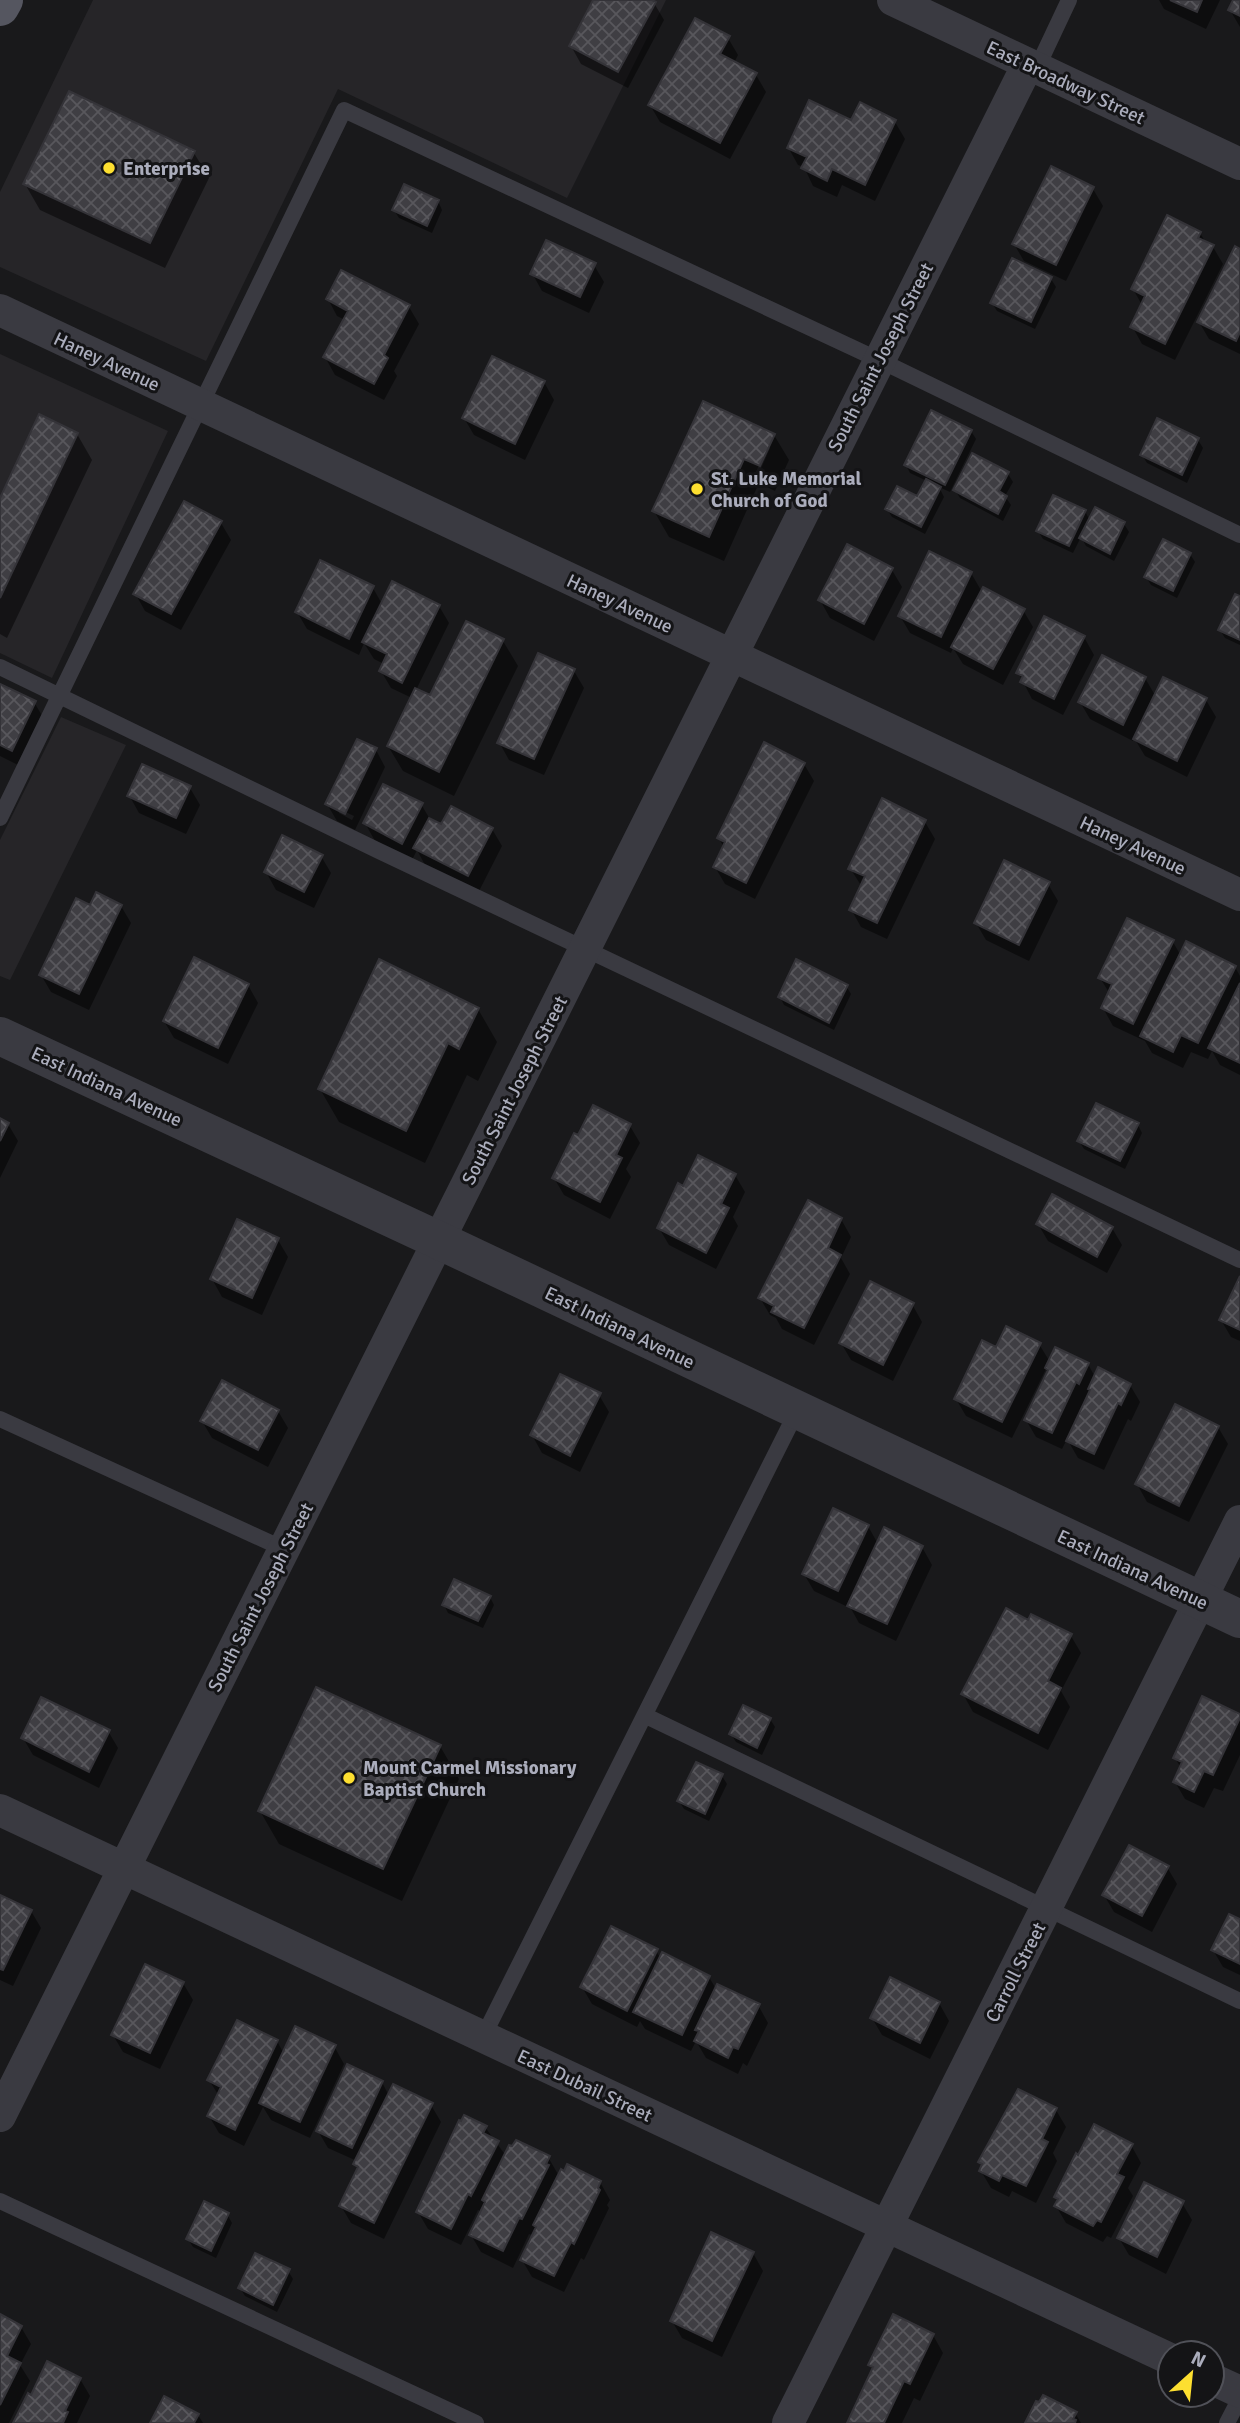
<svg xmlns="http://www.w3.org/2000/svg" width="1240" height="2423" viewBox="0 0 1240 2423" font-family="Signika,sans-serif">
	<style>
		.built { fill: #262528 }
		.shadow { fill: #0007; fill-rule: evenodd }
		.building { fill: url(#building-cross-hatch); stroke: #343338; stroke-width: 2 }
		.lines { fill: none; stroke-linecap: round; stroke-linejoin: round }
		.service { stroke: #3a3a41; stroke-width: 16 }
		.minor { stroke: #3a3a41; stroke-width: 32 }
		.tertiary { stroke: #3a3a41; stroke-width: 38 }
		.primary { stroke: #555660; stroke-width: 38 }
		.poi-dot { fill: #fddf30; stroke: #141416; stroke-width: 2.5 }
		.labels { text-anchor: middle; stroke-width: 6; stroke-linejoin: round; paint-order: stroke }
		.street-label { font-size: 19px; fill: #abadbc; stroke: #141416 }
		.poi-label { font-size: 19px; font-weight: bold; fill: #abadbc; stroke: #141416; text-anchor: start }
	</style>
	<defs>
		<pattern id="building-cross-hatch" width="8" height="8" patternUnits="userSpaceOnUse" patternTransform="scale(1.75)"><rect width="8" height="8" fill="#3f3e43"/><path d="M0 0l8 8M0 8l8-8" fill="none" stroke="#58575c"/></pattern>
	</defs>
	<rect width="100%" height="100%" fill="#19191b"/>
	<!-- built -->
	<path class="built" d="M93 0H666L567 198 338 89 206 361 0 267V192Z
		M0 354 168 431 52 678 0 653Z
		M61 717 126 745 10 980 0 976V840Z"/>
	<!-- shadow -->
	<path class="shadow" d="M595 0H648L654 3 664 20 628 88 581 64 571 46Z
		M1159 0H1220L1206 29 1164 9Z
		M1235 0H1240V27L1230 10Z
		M728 38 738 55 734 63 756 75 766 92 730 159 660 122 650 105Z
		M895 122 905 139 875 201 842 185 837 197 813 186 804 167 798 165 788 147 851 123Z
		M194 153 209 178 165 268 40 210 25 184Z
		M1093 189 1103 206 1066 281 1024 261 1014 244Z
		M438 201 442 210 432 233 399 218 394 210Z
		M1200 233 1206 243 1213 247 1223 264 1175 360 1142 344 1132 326 1142 305 1133 289Z
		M1240 251V354L1209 339 1199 322Z
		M594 265 604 282 589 313 542 291 532 273Z
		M1051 279 1056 287 1035 329 997 311 992 303Z
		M328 299 409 307 419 324 394 371 397 376 384 400 335 375 325 357 345 320 337 316Z
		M544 382 554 400 525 460 474 435 464 418Z
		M971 431 976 439 950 492 939 487 944 497 925 534 892 517 887 509 918 498 927 481 910 473 906 465Z
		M77 434 92 460 7 638 0 634V502Z
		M774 435 789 460 775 491 759 483 724 561 669 537 654 511ZM767 448H770L758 475 755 474Z
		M1198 440 1203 448 1187 483 1147 463 1142 455Z
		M1008 474 1013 482 1005 496 1011 505 1003 521 960 498 955 490Z
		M1085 511 1090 521 1124 524 1129 532 1114 561 1086 546 1081 537 1073 553 1043 539 1038 531Z
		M221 523 231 540 181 630 145 611 135 593Z
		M848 546 892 570 902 587 874 641 830 618 820 600Z
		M1190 554 1195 562 1177 598 1151 585 1146 577Z
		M971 573 982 592 1023 610 1033 627 1003 685 963 664 953 648 951 653 910 633 900 616Z
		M373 588 382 604 439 606 449 623 416 690 431 698 503 641 518 666 454 796 403 771 388 746 412 698 391 688 381 671 384 664 374 659 364 643 359 655 307 629 297 612Z
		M1240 598V645L1225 638 1220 630Z
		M1084 637 1094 655 1063 715 1032 699 1018 672Z
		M574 671 584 688 544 775 509 760 499 742Z
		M1145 678 1156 697 1206 700 1216 717 1187 777 1145 756 1134 738 1133 741 1090 719 1080 702Z
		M0 686 34 702 44 719 22 767 0 756Z
		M376 750 385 767 355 830 337 821 327 804ZM339 809 354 816 352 820 339 813Z
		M804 764 814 781 755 899 725 884 715 867 724 848 719 838Z
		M190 788 200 805 186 834 139 813 129 795Z
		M421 804 431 821 442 827 492 829 502 846 478 893 425 865 417 850 412 860 375 841 365 823Z
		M925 822 935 839 887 939 861 927 851 909 862 887 850 868Z
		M321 856 331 873 314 908 276 890 266 872Z
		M1048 884 1058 901 1029 961 986 940 976 923Z
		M121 906 131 923 89 1010 51 992 41 975 91 907Z
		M1173 942 1181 956 1235 967 1240 976V1075L1220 1065 1212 1051 1208 1059 1191 1052 1183 1068 1152 1053 1145 1041 1113 1026 1103 1008 1110 994 1100 978Z
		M248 985 258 1003 228 1064 174 1038 164 1021Z
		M846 986 851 994 834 1030 784 1005 780 997Z
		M478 1009 497 1042 478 1081 467 1075 425 1163 339 1122 320 1089Z
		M0 1120 8 1124 18 1141 0 1178Z
		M1138 1125 1142 1133 1125 1169 1084 1149 1079 1141Z
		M630 1126 640 1143 626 1169 631 1177 610 1219 564 1195 554 1178Z
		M735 1175 745 1192 733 1217 738 1226 716 1269 669 1245 659 1228 684 1188Z
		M841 1219 851 1237 841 1258 850 1274 814 1345 782 1329 776 1318 770 1315 760 1298Z
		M1038 1224 1112 1228 1122 1245 1107 1273 1048 1241Z
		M278 1240 288 1257 262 1315 222 1297 212 1279Z
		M1240 1280V1341L1231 1337 1221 1320Z
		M912 1304 922 1322 893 1381 851 1360 841 1343Z
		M1039 1344 1050 1362 1088 1364 1095 1377 1130 1385 1140 1402 1131 1421 1128 1419 1104 1470 1078 1458 1067 1439 1062 1449 1036 1437 1026 1420 1049 1371 1047 1367 1012 1438 966 1416 956 1399 997 1349Z
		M599 1395 609 1412 580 1472 542 1453 532 1435Z
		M278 1411 288 1428 268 1467 212 1438 202 1421Z
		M1218 1427 1228 1444 1189 1522 1147 1502 1137 1484Z
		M868 1526 878 1544 922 1547 932 1565 896 1641 859 1623 849 1605 848 1607 814 1591 804 1574Z
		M490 1597 494 1605 483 1628 448 1613 444 1605Z
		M1029 1623 1071 1636 1081 1653 1061 1691 1070 1707 1048 1750 973 1712 963 1694Z
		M1240 1716V1755L1223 1791 1214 1788 1204 1808 1185 1799 1175 1782 1181 1768 1175 1758Z
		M770 1719 775 1727 762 1755 736 1742 731 1734Z
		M108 1731 118 1748 99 1788 33 1755 23 1738Z
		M440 1746 459 1779 402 1901 279 1844 260 1811Z
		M722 1776 727 1784 709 1821 684 1809 679 1801Z
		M1167 1867 1177 1884 1152 1932 1114 1912 1104 1895Z
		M0 1897 31 1911 41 1928 13 1986 0 1980Z
		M1240 1921V1975L1223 1967 1213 1950Z
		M656 1951 661 1959 709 1977 716 1989 758 2005 768 2023 747 2066 743 2063 738 2074 706 2058 696 2041 691 2051 645 2029 640 2021 637 2027 592 2004 582 1987Z
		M183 1983 193 2000 160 2069 123 2052 113 2035Z
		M939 2003 949 2021 930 2059 882 2035 872 2018Z
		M277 2041 284 2054 334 2046 344 2064 310 2138 271 2120 263 2107 244 2146 219 2133 209 2116 219 2096 209 2080Z
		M382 2082 389 2096 431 2105 441 2122 384 2239 351 2223 341 2206 359 2170 355 2164 357 2161 328 2148 318 2131Z
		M1056 2110 1066 2127 1053 2153 1057 2161 1036 2203 1012 2191 1009 2197 991 2188 981 2171 983 2167 980 2162Z
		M485 2127 506 2156 548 2157 559 2176 600 2182 610 2200 607 2205 609 2208 584 2260 581 2258 564 2292 532 2277 522 2260 534 2236 529 2234 513 2268 481 2252 471 2235 482 2212 478 2210 461 2245 428 2229 418 2212Z
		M1131 2145 1141 2163 1128 2188 1133 2196 1111 2238 1107 2236 1103 2242 1066 2223 1056 2206 1058 2202 1056 2197Z
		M1182 2203 1192 2220 1166 2274 1129 2255 1119 2238Z
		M227 2214 232 2223 216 2258 193 2247 188 2239Z
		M753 2253 763 2271 722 2357 682 2338 672 2321Z
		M288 2271 293 2279 277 2312 245 2296 240 2288Z
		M0 2316 21 2327 31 2344 20 2365 30 2381 9 2423H0Z
		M933 2335 943 2353 920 2401 914 2398 902 2423H849L874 2370 870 2365Z
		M80 2379 90 2396 77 2423H15Z
		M1075 2413 1081 2423H1027Z
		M198 2415 203 2423H152Z"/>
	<!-- building -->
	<path class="building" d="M593 0H652L656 2 618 72 569 46Z
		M1170 0H1202L1197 12Z
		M1233 0H1240V16L1228 10Z
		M695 18 730 36 720 54 757 73 720 143 648 105Z
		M69 91 195 151 150 243 23 184Z
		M809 100 851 120 860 102 896 120 865 185 832 169 827 181 801 168 807 157 787 148Z
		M1051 166 1094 187 1056 265 1012 244Z
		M404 184 439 200 427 226 392 210Z
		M1167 215 1201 232 1198 238 1214 245 1165 344 1130 327 1145 296 1131 289Z
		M546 240 596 263 580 297 530 274Z
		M1235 246 1240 249V332L1236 341 1197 322Z
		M1012 258 1052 277 1031 322 990 303Z
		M341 270 410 305 384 355 388 358 374 384 323 357 348 311 326 299Z
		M492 356 545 381 515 444 462 418Z
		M703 401 775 434 760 466 744 459 709 537 652 511Z
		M931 410 972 430 945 485 904 465Z
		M39 414 78 433 0 598V498Z
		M1157 418 1199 438 1182 475 1140 455Z
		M972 453 1009 472 999 491 1007 496 998 514 953 490Z
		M926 479 941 487 921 527 885 509 897 486 917 496Z
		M1053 495 1086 510 1069 546 1036 531Z
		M184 501 222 521 171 614 133 594Z
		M1095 507 1125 522 1110 554 1079 538Z
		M1163 539 1191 553 1173 591 1144 577Z
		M847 544 893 568 864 624 818 600Z
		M929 551 972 572 941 637 898 616Z
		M320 560 374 586 349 639 295 612Z
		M392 581 440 605 402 683 379 671 387 654 362 642Z
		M983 587 1025 609 993 669 951 647Z
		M1235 594 1240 596V640L1218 630Z
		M1044 616 1085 636 1054 699 1020 682 1023 676 1016 673Z
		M466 621 504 639 439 772 387 746 415 688 430 695Z
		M538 653 575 669 534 759 497 743Z
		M1102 655 1146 677 1123 725 1078 702Z
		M1163 677 1207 698 1177 761 1133 739Z
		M0 684 36 701 12 751 0 745Z
		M357 739 377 748 345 814 325 804Z
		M764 742 805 763 746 883 713 867 725 842 717 838Z
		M142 764 191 786 176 818 127 796Z
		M383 784 423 803 402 844 363 823Z
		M882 798 926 820 877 923 849 910 865 876 848 869Z
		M451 806 493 828 468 876 413 848 429 818 441 824Z
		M282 835 323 855 304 892 264 872Z
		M1004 860 1050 882 1019 945 974 923Z
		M96 892 122 905 79 994 39 975 76 898 90 905Z
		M1127 918 1174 940 1133 1024 1101 1008 1112 984 1098 978Z
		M1186 941 1236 966 1198 1043 1181 1035 1173 1052 1140 1036Z
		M194 957 249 984 218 1048 163 1021Z
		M379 959 479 1008 459 1049 448 1043 406 1131 318 1089Z
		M796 959 848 985 829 1023 778 997Z
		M1240 983V1063L1208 1048Z
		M1096 1103 1139 1123 1120 1161 1077 1141Z
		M593 1105 631 1124 616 1155 622 1158 600 1202 552 1178 574 1133 578 1135Z
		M0 1118 9 1123 0 1141Z
		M698 1155 736 1174 721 1204 729 1208 706 1253 657 1228 678 1183 683 1186Z
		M1052 1194 1113 1227 1097 1257 1036 1224Z
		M808 1200 842 1218 828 1248 841 1255 804 1328 771 1312 774 1306 758 1298Z
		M237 1219 279 1238 252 1298 210 1279Z
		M1240 1276V1330L1219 1320Z
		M870 1281 914 1303 883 1365 839 1343Z
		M1006 1326 1041 1343 1002 1422 954 1399 982 1340 996 1347Z
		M1055 1347 1089 1363 1079 1384 1076 1382 1052 1433 1024 1420 1048 1370 1045 1368Z
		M1098 1367 1131 1384 1121 1405 1118 1403 1094 1454 1066 1441 1090 1390 1088 1389Z
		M560 1374 601 1393 570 1456 530 1435Z
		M222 1380 279 1410 258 1450 200 1421Z
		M1175 1404 1219 1426 1179 1506 1135 1484Z
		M833 1508 869 1525 838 1591 802 1574Z
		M884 1527 923 1546 887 1624 847 1606Z
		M454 1579 491 1596 478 1621 442 1605Z
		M1006 1608 1028 1620 1031 1614 1072 1634 1048 1681 1061 1688 1038 1733 961 1694Z
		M316 1687 441 1745 383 1869 258 1811Z
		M1202 1696 1240 1714V1718L1213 1775 1204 1771 1194 1792 1173 1782 1182 1762 1173 1758Z
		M41 1697 110 1730 89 1772 21 1738Z
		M743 1705 771 1718 757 1748 729 1734Z
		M696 1762 723 1774 705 1814 677 1801Z
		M1129 1845 1169 1866 1142 1916 1102 1895Z
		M0 1895 32 1910 3 1970 0 1969Z
		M1229 1914 1240 1919V1964L1211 1950Z
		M611 1926 658 1949 627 2011 580 1987Z
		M662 1952 710 1976 682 2035 633 2012Z
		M145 1964 184 1982 150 2053 111 2035Z
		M890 1977 940 2002 920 2043 870 2018Z
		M717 1984 760 2004 738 2049 733 2047 728 2058 694 2041 699 2031 695 2030Z
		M237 2020 278 2040 235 2130 207 2116 221 2087 207 2080Z
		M295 2026 336 2045 300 2122 259 2103Z
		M347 2064 383 2081 352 2148 316 2131Z
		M393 2084 433 2103 374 2223 339 2206 358 2167 353 2164Z
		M1018 2089 1057 2108 1042 2139 1048 2142 1026 2186 1002 2175 999 2181 979 2171 982 2164 978 2162Z
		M464 2115 487 2126 483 2133 499 2141 471 2196 468 2194 451 2229 416 2212 459 2120 461 2121Z
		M1094 2124 1133 2144 1117 2174 1124 2177 1101 2222 1097 2220 1093 2226 1054 2206 1058 2199 1054 2197 1076 2153 1078 2155Z
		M516 2140 550 2156 546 2164 549 2165 522 2219 519 2218 503 2251 469 2235 485 2202 482 2200 509 2145 512 2146Z
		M567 2164 601 2181 598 2188 600 2190 574 2244 571 2242 554 2276 520 2260 536 2227 533 2225 561 2169 564 2171Z
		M1144 2182 1184 2201 1157 2257 1117 2238Z
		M204 2201 229 2213 211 2251 186 2239Z
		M711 2232 754 2252 712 2341 670 2321Z
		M255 2253 290 2269 273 2305 238 2288Z
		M0 2314 22 2326 7 2356 21 2363 0 2405Z
		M893 2314 934 2334 910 2384 904 2381 884 2423H847L873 2367 868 2365Z
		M47 2361 81 2378 65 2411 68 2412 63 2423H13L28 2393 31 2395Z
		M1043 2395 1077 2412 1073 2419 1076 2420 1075 2423H1025L1036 2401 1039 2402Z
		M164 2396 199 2414 194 2423H150Z"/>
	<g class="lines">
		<!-- service -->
		<path class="service" d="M1037 68 1069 0
			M0 667 379 851 1240 1260
			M0 818 344 110 879 360 1240 535
			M0 1419 284 1549
			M646 1716 1240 2001
			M483 2037 797 1411
			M0 2201 476 2423
			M1227 2423 1240 2398"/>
		<!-- minor -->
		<path class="minor" d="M893 0 1240 164
			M0 310 1240 895
			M0 1810 1170 2359
			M0 2116 1028 64
			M1212 2379 1240 2392
			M788 2423 1240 1521"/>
		<!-- tertiary -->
		<path class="tertiary" d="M0 1036 438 1240 1240 1619"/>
		<!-- primary -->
		<path class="primary" d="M0 7 4 0"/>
	</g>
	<!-- markers -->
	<g class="poi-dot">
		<circle cx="109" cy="168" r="7"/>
		<circle cx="697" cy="489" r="7"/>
		<circle cx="349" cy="1778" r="7"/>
	</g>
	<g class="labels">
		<!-- street labels -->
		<g class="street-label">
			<text transform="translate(1066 82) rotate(25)" y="7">East Broadway Street</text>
			<text transform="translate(880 357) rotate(-63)" y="7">South Saint Joseph Street</text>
			<text transform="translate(107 361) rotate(25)" y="7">Haney Avenue</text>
			<text transform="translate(620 603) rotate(25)" y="7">Haney Avenue</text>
			<text transform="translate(1133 845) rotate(25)" y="7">Haney Avenue</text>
			<text transform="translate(107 1086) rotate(25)" y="7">East Indiana Avenue</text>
			<text transform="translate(514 1090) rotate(-63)" y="7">South Saint Joseph Street</text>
			<text transform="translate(620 1327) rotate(26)" y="7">East Indiana Avenue</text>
			<text transform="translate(1133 1569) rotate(25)" y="7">East Indiana Avenue</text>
			<text transform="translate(260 1597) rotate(-63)" y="7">South Saint Joseph Street</text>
			<text transform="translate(1015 1972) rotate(-63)" y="7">Carroll Street</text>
			<text transform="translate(585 2085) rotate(25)" y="7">East Dubail Street</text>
		</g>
		<!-- poi labels -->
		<g class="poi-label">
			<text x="123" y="175">Enterprise</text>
			<text x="711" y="485">St. Luke Memorial<tspan x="711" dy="22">Church of God</tspan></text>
			<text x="363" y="1774">Mount Carmel Missionary<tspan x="363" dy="22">Baptist Church</tspan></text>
		</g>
	</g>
	<!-- north arrow -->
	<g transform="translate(1191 2374) rotate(27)"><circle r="33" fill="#141416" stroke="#505158" stroke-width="2"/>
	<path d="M0-5L12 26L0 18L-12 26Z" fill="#fddf30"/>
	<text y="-10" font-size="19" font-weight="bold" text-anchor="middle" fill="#abadbc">N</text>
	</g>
</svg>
